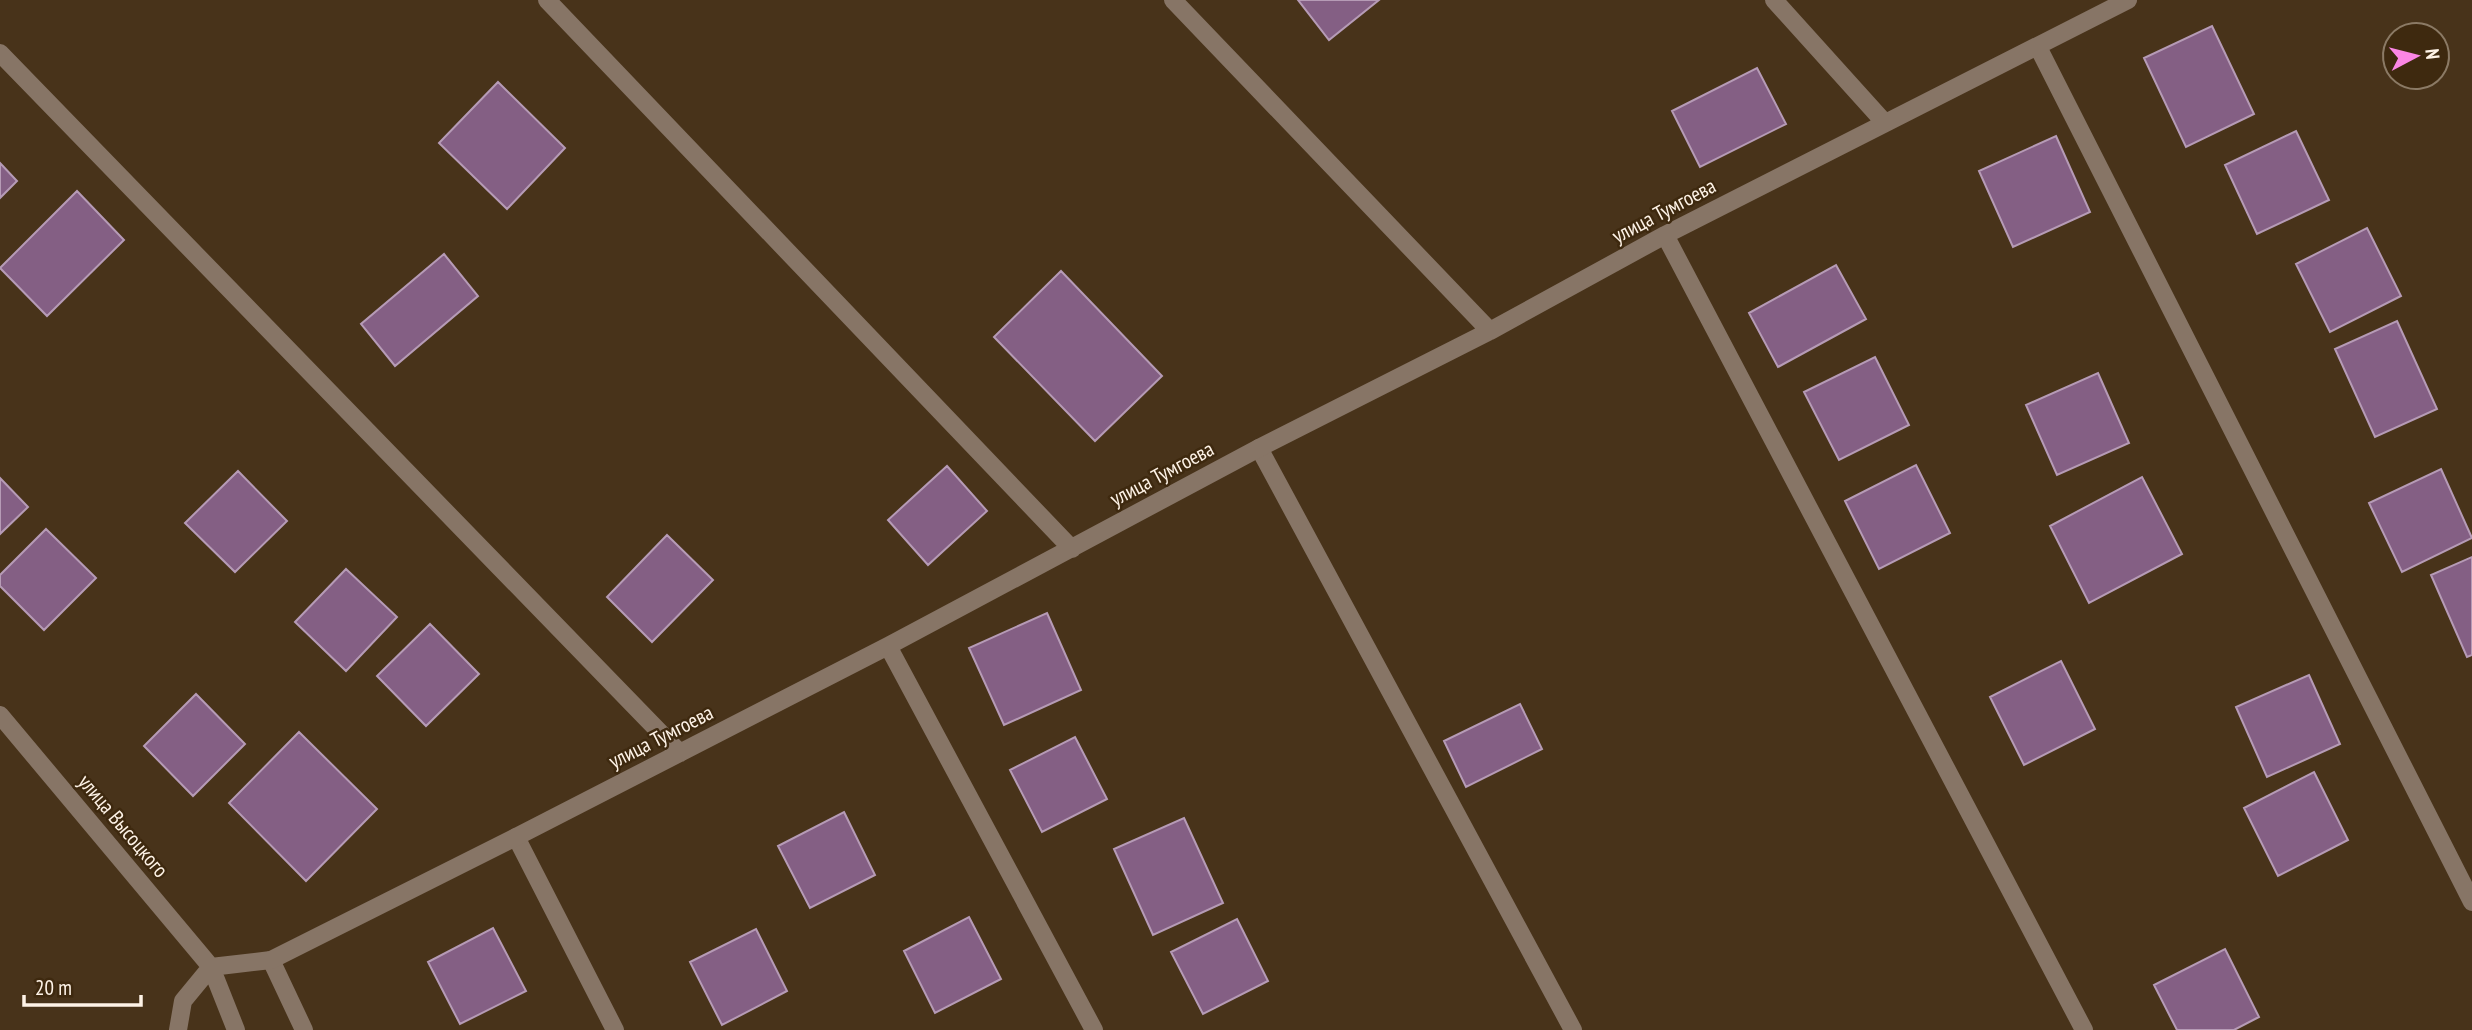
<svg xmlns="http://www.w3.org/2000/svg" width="2472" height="1030" viewBox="0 0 2472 1030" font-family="'PT Sans Narrow',sans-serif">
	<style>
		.building { fill: #845f84; stroke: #b69bb6; stroke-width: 2 }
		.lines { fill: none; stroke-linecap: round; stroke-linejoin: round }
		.service { stroke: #877566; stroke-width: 18 }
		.minor { stroke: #877566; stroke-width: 18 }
		.labels { text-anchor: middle; stroke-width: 5; stroke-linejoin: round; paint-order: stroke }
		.street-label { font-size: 21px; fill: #fef3e7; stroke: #3e290f }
	</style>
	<rect width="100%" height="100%" fill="#48331a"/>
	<!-- building -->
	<path class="building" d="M1298 0H1379L1329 40Z
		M2212 26 2254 114 2186 147 2144 58Z
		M1757 68 1786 124 1700 167 1672 111Z
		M498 82 565 148 507 209 439 143Z
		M2296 131 2329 200 2257 234 2225 165Z
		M2056 136 2090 212 2013 247 1979 171Z
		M0 163 17 181 0 198Z
		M77 191 124 240 47 316 0 268Z
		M2367 228 2401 296 2330 332 2296 264Z
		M444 254 478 296 395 366 361 324Z
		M1836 265 1866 319 1778 367 1749 313Z
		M1061 271 1162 376 1095 441 994 337Z
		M2397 321 2437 409 2375 437 2335 349Z
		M1875 357 1909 425 1839 460 1804 392Z
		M2098 373 2129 443 2057 475 2026 405Z
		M1916 465 1950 533 1879 569 1845 501Z
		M947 466 987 511 928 565 888 520Z
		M2441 469 2472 538 2402 572 2369 503Z
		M238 471 287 521 235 572 185 523Z
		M2142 477 2182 554 2089 603 2050 526Z
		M0 478 28 507 0 534Z
		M46 529 96 578 44 630 0 586V575Z
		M667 535 713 580 652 642 607 597Z
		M2472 557V655L2467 657 2431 575Z
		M346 569 397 617 346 671 295 622Z
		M1047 613 1081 690 1004 725 969 648Z
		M430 624 479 674 426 726 377 676Z
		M2061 661 2095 729 2024 765 1990 697Z
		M2309 675 2340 744 2267 777 2236 707Z
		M196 694 245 744 193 796 144 746Z
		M1520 704 1542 749 1466 787 1444 741Z
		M299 732 377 809 306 881 229 803Z
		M1075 737 1107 799 1042 832 1010 770Z
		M2314 772 2348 840 2278 876 2244 808Z
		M844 812 875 875 810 908 778 846Z
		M1184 818 1223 903 1153 935 1114 849Z
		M969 917 1001 979 935 1013 904 951Z
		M1237 919 1268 981 1203 1014 1171 952Z
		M493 928 526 991 460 1024 428 962Z
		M756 929 787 991 722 1025 690 962Z
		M2225 949 2259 1017 2234 1030H2177L2154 985Z"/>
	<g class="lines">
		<!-- service -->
		<path class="service" d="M1259 448 1573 1030
			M516 837 615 1030
			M271 960 304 1030"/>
		<!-- minor -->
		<path class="minor" d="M547 0 1072 549
			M1173 0 1490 331
			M1774 0 1885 123
			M2038 47 2472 902
			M0 53 680 753
			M1665 235 2084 1030
			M888 646 1094 1030
			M0 715 211 967 236 1030
			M211 967 271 960 516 837 888 646 1259 448 1490 331 1665 235 2128 0
			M178 1030 183 1001 211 967"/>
	</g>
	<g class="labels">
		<!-- street labels -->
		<g class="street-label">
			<text transform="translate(1664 211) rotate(-28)" y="7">улица Тумгоева</text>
			<text transform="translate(1162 474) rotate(-28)" y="7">улица Тумгоева</text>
			<text transform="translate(661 737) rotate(-27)" y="7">улица Тумгоева</text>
			<text transform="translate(123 826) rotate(50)" y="7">улица Высоцкого</text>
		</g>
	</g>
	<!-- north arrow -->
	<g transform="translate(2416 56) rotate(83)"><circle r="33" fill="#3e290f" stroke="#8b7a65" stroke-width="2"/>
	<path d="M0-5L12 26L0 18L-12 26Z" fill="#fb86e5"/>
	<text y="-10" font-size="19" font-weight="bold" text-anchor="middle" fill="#fef3e7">N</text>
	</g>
	<!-- scale -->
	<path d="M24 995v10h117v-10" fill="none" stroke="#fef3e7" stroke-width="3.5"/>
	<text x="35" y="995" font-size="21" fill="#fef3e7" stroke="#3e290f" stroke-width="5" paint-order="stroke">20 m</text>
</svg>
